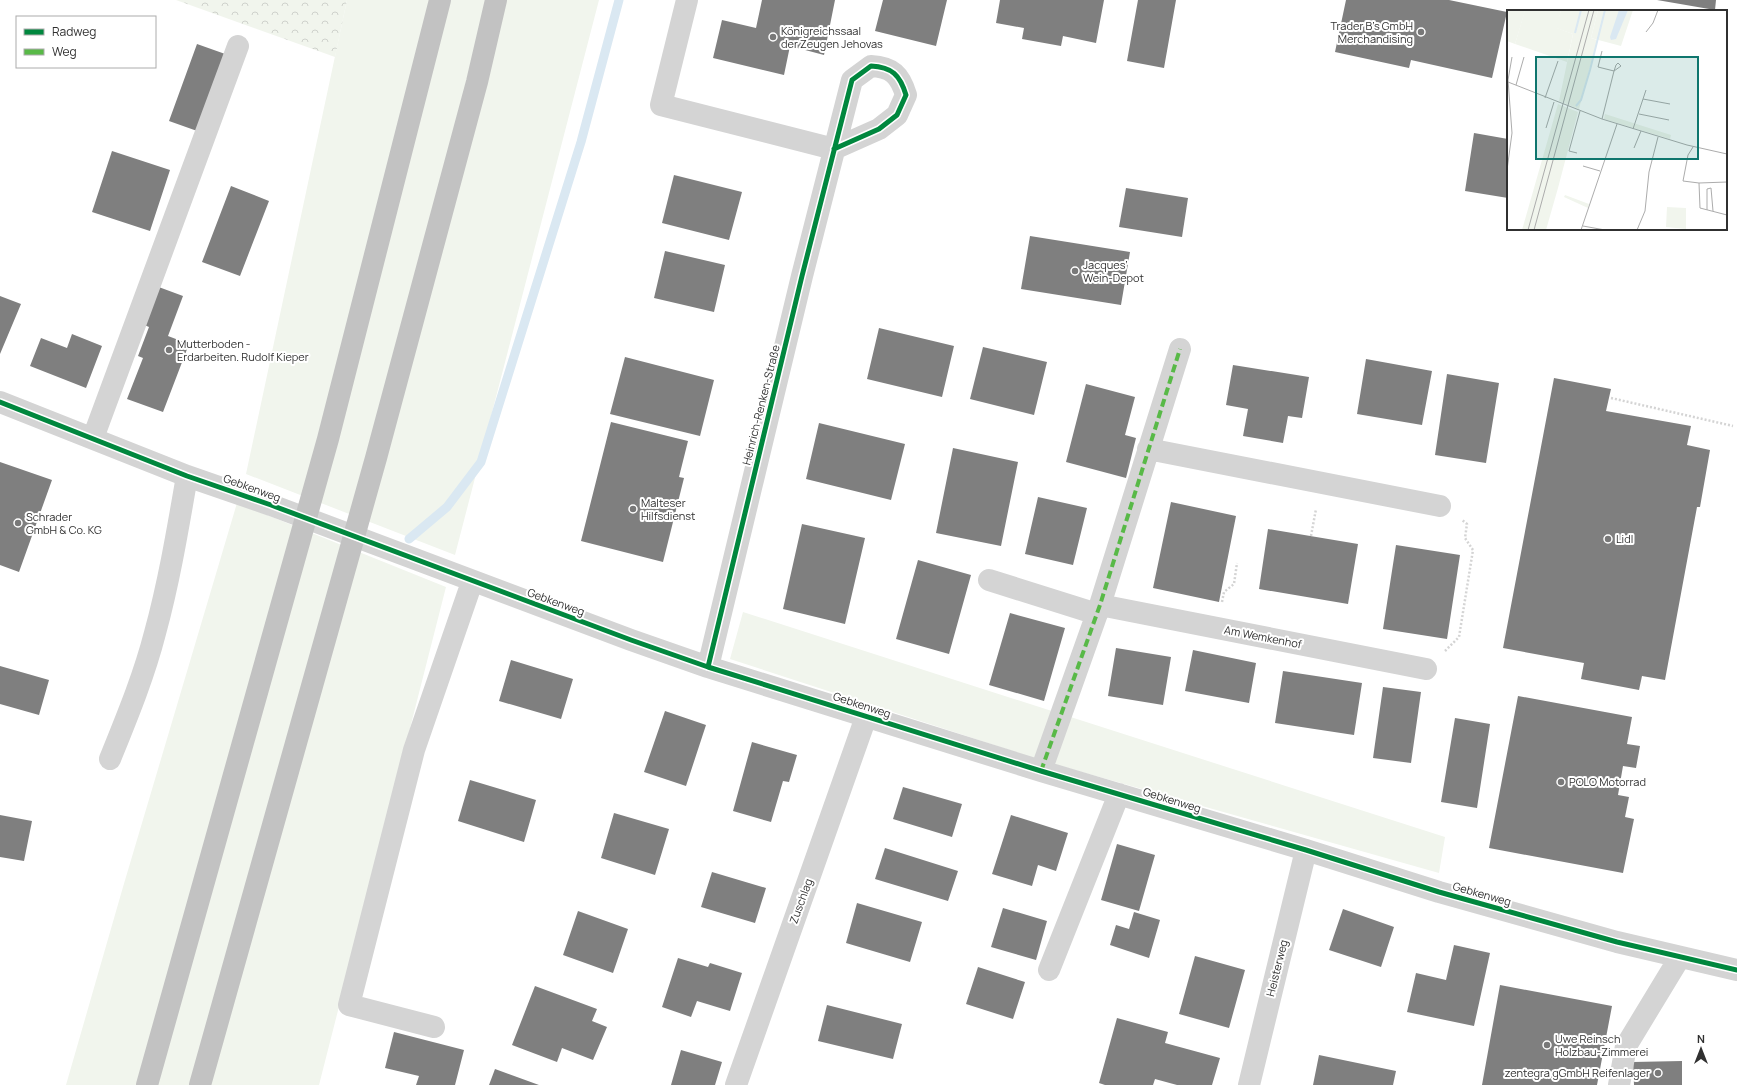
<svg xmlns="http://www.w3.org/2000/svg" width="1737" height="1085" viewBox="0 0 1737 1085" font-family="Manrope,sans-serif">
	<style>
		.grass { fill: #f1f5ed }
		.forest { fill: url(#forest-crowns) }
		.lines { fill: none; stroke-linecap: round; stroke-linejoin: round }
		.stream { stroke: #dae8f2; stroke-width: 9 }
		.building { fill: #7f7f7f }
		.path { stroke: #d4d4d4; stroke-width: 2.5; stroke-dasharray: 2 2; stroke-linecap: butt }
		.minor { stroke: #d4d4d4; stroke-width: 22 }
		.highway { stroke: #c2c2c2; stroke-width: 22 }
		.quiet { stroke: #58b947; stroke-width: 4; stroke-dasharray: 8 4; stroke-linecap: butt }
		.cycleway-casing { stroke: #fff; stroke-width: 8 }
		.cycleway { stroke: #00873e; stroke-width: 5 }
		.poi-dot { fill: #787878; stroke: #fff; stroke-width: 1.5 }
		.labels { text-anchor: middle; stroke-width: 4; stroke-linejoin: round; paint-order: stroke }
		.poi-label { font-size: 11px; fill: #303030; stroke: #fff; text-anchor: start }
		.street-label { font-size: 11px; fill: #303030; stroke: #fff }
		.inset-river { fill: none; stroke: #dae8f2; stroke-width: 2 }
		.inset-road { fill: none; stroke: #acacac; stroke-width: 1 }
		.view { fill: #0f766e; fill-opacity: 0.15; stroke: #0f766e; stroke-width: 2 }
		.inset-edge { fill: none; stroke: #303030; stroke-width: 2 }
	</style>
	<defs>
		<pattern id="forest-crowns" width="20" height="18" patternUnits="userSpaceOnUse"><rect width="20" height="18" fill="#f1f5ed"/><path d="M2 6a3 3 0 1 1 6 0M12 15a3 3 0 1 1 6 0" fill="none" stroke="#cfd2cc"/></pattern>
	</defs>
	<rect width="100%" height="100%" fill="#fff"/>
	<!-- grass -->
	<path class="grass" d="M347 0H599L455 555 246 474Z
		M237 503 446 587 319 1085H66L123 887Z
		M743 612 1445 837 1439 873 1043 761 730 659Z"/>
	<!-- forest -->
	<path class="forest" d="M176 0H347L335 57Z"/>
	<g class="lines">
		<!-- stream -->
		<path class="stream" d="M409 539 447 507 481 462 581 142 619 0"/>
	</g>
	<!-- building -->
	<path class="building" d="M762 0H835L824 55 790 46 784 75 713 58 722 20 756 28Z
		M883 0H947L936 46 875 31Z
		M1000 0H1104L1096 43 1063 36 1061 46 1022 39 1024 28 996 23Z
		M1138 0H1176L1164 68 1127 61Z
		M1346 0H1449L1507 12 1492 78 1411 60 1409 68 1335 52Z
		M1657 0H1716L1715 10Z
		M197 44 228 55 200 132 169 121Z
		M1474 133 1508 139V198L1465 191Z
		M112 151 170 170 150 231 92 212Z
		M674 175 742 192 729 240 662 223Z
		M231 186 269 201 240 276 202 262Z
		M1126 188 1188 198 1182 237 1119 227Z
		M1030 236 1130 252 1121 305 1021 289Z
		M665 251 725 265 714 312 654 298Z
		M156 286 183 296 168 336 189 344 163 412 127 399 143 358 138 356 149 327 142 324Z
		M0 296 21 304 0 354Z
		M879 328 954 346 942 397 867 379Z
		M72 334 102 346 86 388 30 366 41 338 67 348Z
		M983 347 1047 362 1034 415 970 399Z
		M625 357 714 380 700 436 610 414Z
		M1366 359 1432 371 1422 425 1357 414Z
		M1233 365 1309 377 1302 418 1288 416 1283 443 1243 436 1248 409 1226 405Z
		M1447 374 1499 383 1486 463 1435 455Z
		M1554 378 1611 389 1606 411 1691 426 1687 445 1710 450 1700 507H1697L1665 680 1642 676 1639 690 1581 679 1584 663 1503 648Z
		M1086 384 1135 397 1125 435 1136 438 1126 478 1066 462Z
		M611 422 688 441 679 477 684 478 663 562 581 541Z
		M819 423 905 444 891 500 806 479Z
		M953 448 1018 462 1001 546 936 533Z
		M0 462 52 480 19 572 0 565Z
		M1038 497 1087 508 1073 565 1025 554Z
		M1171 502 1236 516 1219 602 1153 588Z
		M802 524 865 538 845 624 783 609Z
		M1268 529 1358 544 1348 604 1259 589Z
		M1396 545 1460 555 1447 639 1383 629Z
		M918 560 971 575 949 654 896 639Z
		M1010 613 1065 628 1044 701 989 685Z
		M1116 648 1171 657 1163 705 1108 696Z
		M1193 650 1256 663 1249 703 1185 691Z
		M511 660 573 679 561 719 499 701Z
		M0 666 49 680 39 715 0 704Z
		M1283 671 1362 683 1354 735 1275 723Z
		M1383 687 1421 692 1411 763 1373 758Z
		M1518 696 1632 717 1627 744 1640 746 1636 768 1623 766 1618 795 1629 797 1625 817 1634 819 1623 873 1489 848Z
		M665 711 706 725 686 786 644 772Z
		M1455 718 1490 724 1477 808 1441 802Z
		M752 742 797 755 789 782 783 781 771 822 733 811Z
		M470 780 536 800 524 842 458 821Z
		M903 787 962 804 952 837 893 819Z
		M614 813 669 829 655 875 601 858Z
		M0 815 32 821 24 861 0 857Z
		M1011 815 1068 833 1056 871 1038 865 1032 886 992 874Z
		M1117 844 1155 855 1139 911 1101 900Z
		M885 848 958 871 948 901 875 879Z
		M712 872 766 888 755 923 701 907Z
		M857 903 922 922 910 962 846 943Z
		M1003 908 1047 921 1036 960 991 947Z
		M1343 909 1394 927 1381 967 1329 950Z
		M578 911 628 929 613 973 563 955Z
		M1134 912 1160 920 1149 958 1110 945 1116 925 1129 929Z
		M1454 945 1490 953 1474 1026 1407 1012 1416 973 1446 980Z
		M1195 956 1245 970 1229 1028 1179 1014Z
		M678 958 708 967 710 963 742 973 730 1011 697 1001 691 1017 662 1007Z
		M978 967 1025 982 1013 1019 966 1004Z
		M1500 985 1612 1006 1597 1085H1482Z
		M535 986 597 1009 592 1021 607 1027 593 1060 562 1048 557 1062 512 1045Z
		M827 1005 902 1024 893 1059 818 1041Z
		M1117 1018 1168 1032 1165 1043 1220 1058 1212 1085H1177L1155 1079 1153 1085H1105L1099 1083Z
		M394 1032 464 1050 455 1085H416L419 1076 385 1068Z
		M681 1050 722 1062 715 1085H671Z
		M1319 1055 1396 1071 1393 1085H1313Z
		M1682 1061V1085H1634L1633 1062Z
		M495 1069 539 1085H489Z"/>
	<g class="lines">
		<!-- path -->
		<path class="path" d="M1611 398 1733 426
			M1311 536 1316 509
			M1222 602 1224 592 1234 584 1237 563
			M1445 651 1459 637 1473 550 1465 538 1467 524 1462 520"/>
		<!-- minor -->
		<path class="minor" d="M687 0 661 105 834 149 879 129 897 115 906 95C900 75 892 67 871 66L852 80 802 276 708 667
			M0 402 187 476 271 505 631 640 708 667 1041 771 1306 850 1439 892 1617 942 1737 970
			M93 438 238 46
			M1148 449 1440 506
			M989 580 1097 614
			M1100 605 1426 669
			M110 759C127 717 144 676 155 633 169 582 178 528 187 476
			M1041 771 1100 605 1180 349
			M1049 970 1119 794
			M434 1027 349 1005 414 750 472 582
			M736 1085 866 717
			M1249 1085 1306 850
			M1619 1085 1626 1046 1680 957"/>
		<!-- highway -->
		<path class="highway" d="M147 1085 328 439 440 0
			M200 1085 376 458 477 82 496 0"/>
		<!-- quiet -->
		<path class="quiet" d="M1041 771 1100 605 1180 349"/>
		<!-- cycleway casing -->
		<g class="cycleway-casing">
			<path id="cycleway" d="M0 402 187 476 271 505 631 640 708 667 1041 771 1306 850 1439 892 1617 942 1737 970
				M708 667 802 276 852 80 871 66C892 67 900 75 906 95L897 115 879 129 834 149"/>
		</g>
		<!-- cycleway -->
		<use href="#cycleway" class="cycleway"/>
	</g>
	<!-- markers -->
	<g class="poi-dot">
		<circle cx="1421" cy="32" r="4"/>
		<circle cx="773" cy="37" r="4"/>
		<circle cx="1075" cy="271" r="4"/>
		<circle cx="169" cy="350" r="4"/>
		<circle cx="633" cy="509" r="4"/>
		<circle cx="18" cy="523" r="4"/>
		<circle cx="1608" cy="539" r="4"/>
		<circle cx="1561" cy="782" r="4"/>
		<circle cx="1547" cy="1045" r="4"/>
		<circle cx="1658" cy="1073" r="4"/>
	</g>
	<g class="labels">
		<!-- poi labels -->
		<g class="poi-label">
			<text x="1413" y="30" text-anchor="end">Trader B's GmbH<tspan x="1413" dy="13">Merchandising</tspan></text>
			<text x="781" y="35">Königreichssaal<tspan x="781" dy="13">der Zeugen Jehovas</tspan></text>
			<text x="1083" y="269">Jacques’<tspan x="1083" dy="13">Wein-Depot</tspan></text>
			<text x="177" y="348">Mutterboden -<tspan x="177" dy="13">Erdarbeiten. Rudolf Kieper</tspan></text>
			<text x="641" y="507">Malteser<tspan x="641" dy="13">Hilfsdienst</tspan></text>
			<text x="26" y="521">Schrader<tspan x="26" dy="13">GmbH &amp; Co. KG</tspan></text>
			<text x="1616" y="543">Lidl</text>
			<text x="1569" y="786">POLO Motorrad</text>
			<text x="1555" y="1043">Uwe Reinsch<tspan x="1555" dy="13">Holzbau-Zimmerei</tspan></text>
			<text x="1650" y="1077" text-anchor="end">zentegra gGmbH Reifenlager</text>
		</g>
		<!-- street labels -->
		<g class="street-label">
			<text transform="translate(761 405) rotate(-76)" y="4">Heinrich-Renken-Straße</text>
			<text transform="translate(252 488) rotate(20)" y="4">Gebkenweg</text>
			<text transform="translate(556 602) rotate(20)" y="4">Gebkenweg</text>
			<text transform="translate(1263 637) rotate(11)" y="4">Am Wemkenhof</text>
			<text transform="translate(862 705) rotate(18)" y="4">Gebkenweg</text>
			<text transform="translate(1172 800) rotate(17)" y="4">Gebkenweg</text>
			<text transform="translate(1482 894) rotate(16)" y="4">Gebkenweg</text>
			<text transform="translate(801 901) rotate(-70)" y="4">Zuschlag</text>
			<text transform="translate(1277 968) rotate(-76)" y="4">Heisterweg</text>
		</g>
	</g>
	<!-- overview -->
	<g transform="translate(1507 10)">
		<rect width="220" height="220" fill="#fff"/>
		<path d="M0 0 18 1 8 34 0 31ZM54 0H91L84 28 90 30 72 99 52 91 66 24 49 18ZM51 94 71 102 51 178 39 220H15ZM98 104 164 125 163 129 97 109ZM160 197 179 198V219L159 217Z" fill="#f1f5ed"/>
		<path d="M18 0H54L50 18 66 24 60 52 8 34Z" fill="#f1f5ed"/>
		<path d="M91 0H126L114 36 84 28ZM58 185 82 194 81 198 57 187Z" fill="#f1f5ed"/>
		<path d="M112 0H121L109 29 104 30 103 27Z" fill="#dae8f2"/>
		<path class="inset-river" d="M68 23 74 0M69 96 74 90 83 60 98 0"/>
		<path class="inset-road" d="M139 22 146 13 151 0M95 41 91 57 107 61 114 56 111 53 109 55 107 61 95 109M1 72 95 109 180 135 220 144M9 75 17 47M38 88 51 51M136 89 163 94M132 104 162 110M39 118 47 92M126 119 139 80M186 137 181 145 176 171 192 173M127 138 134 121M70 143 62 141 73 101M76 156 93 161M0 160 5 123 1 70 5 47M220 172 192 173 193 198 220 205M200 200V179L204 178 206 201M76 216 98 220M21 220 82 0M27 220 87 0M74 220 110 114M130 220 138 201 142 162 151 127"/>
		<path class="view" d="M29 47H191V149H29Z"/>
		<rect width="220" height="220" class="inset-edge"/>
	</g>
	<!-- legend -->
	<rect x="16" y="16" width="140" height="52" fill="#ffffff" stroke="#acacac"/>
	<rect x="24" y="29" width="20" height="6" fill="#00873e" stroke="#acacac"/>
	<text x="52" y="36" font-size="12" fill="#303030">Radweg</text>
	<rect x="24" y="49" width="20" height="6" fill="#58b947" stroke="#acacac"/>
	<text x="52" y="56" font-size="12" fill="#303030">Weg</text>
	<!-- north arrow -->
	<g transform="translate(1701 1049)" stroke="#ffffff" stroke-width="3" paint-order="stroke">
	<path d="M0-3L7 15L0 10L-7 15Z" fill="#303030"/>
	<text y="-6" font-size="11" font-weight="bold" text-anchor="middle" fill="#303030">N</text>
	</g>
</svg>
